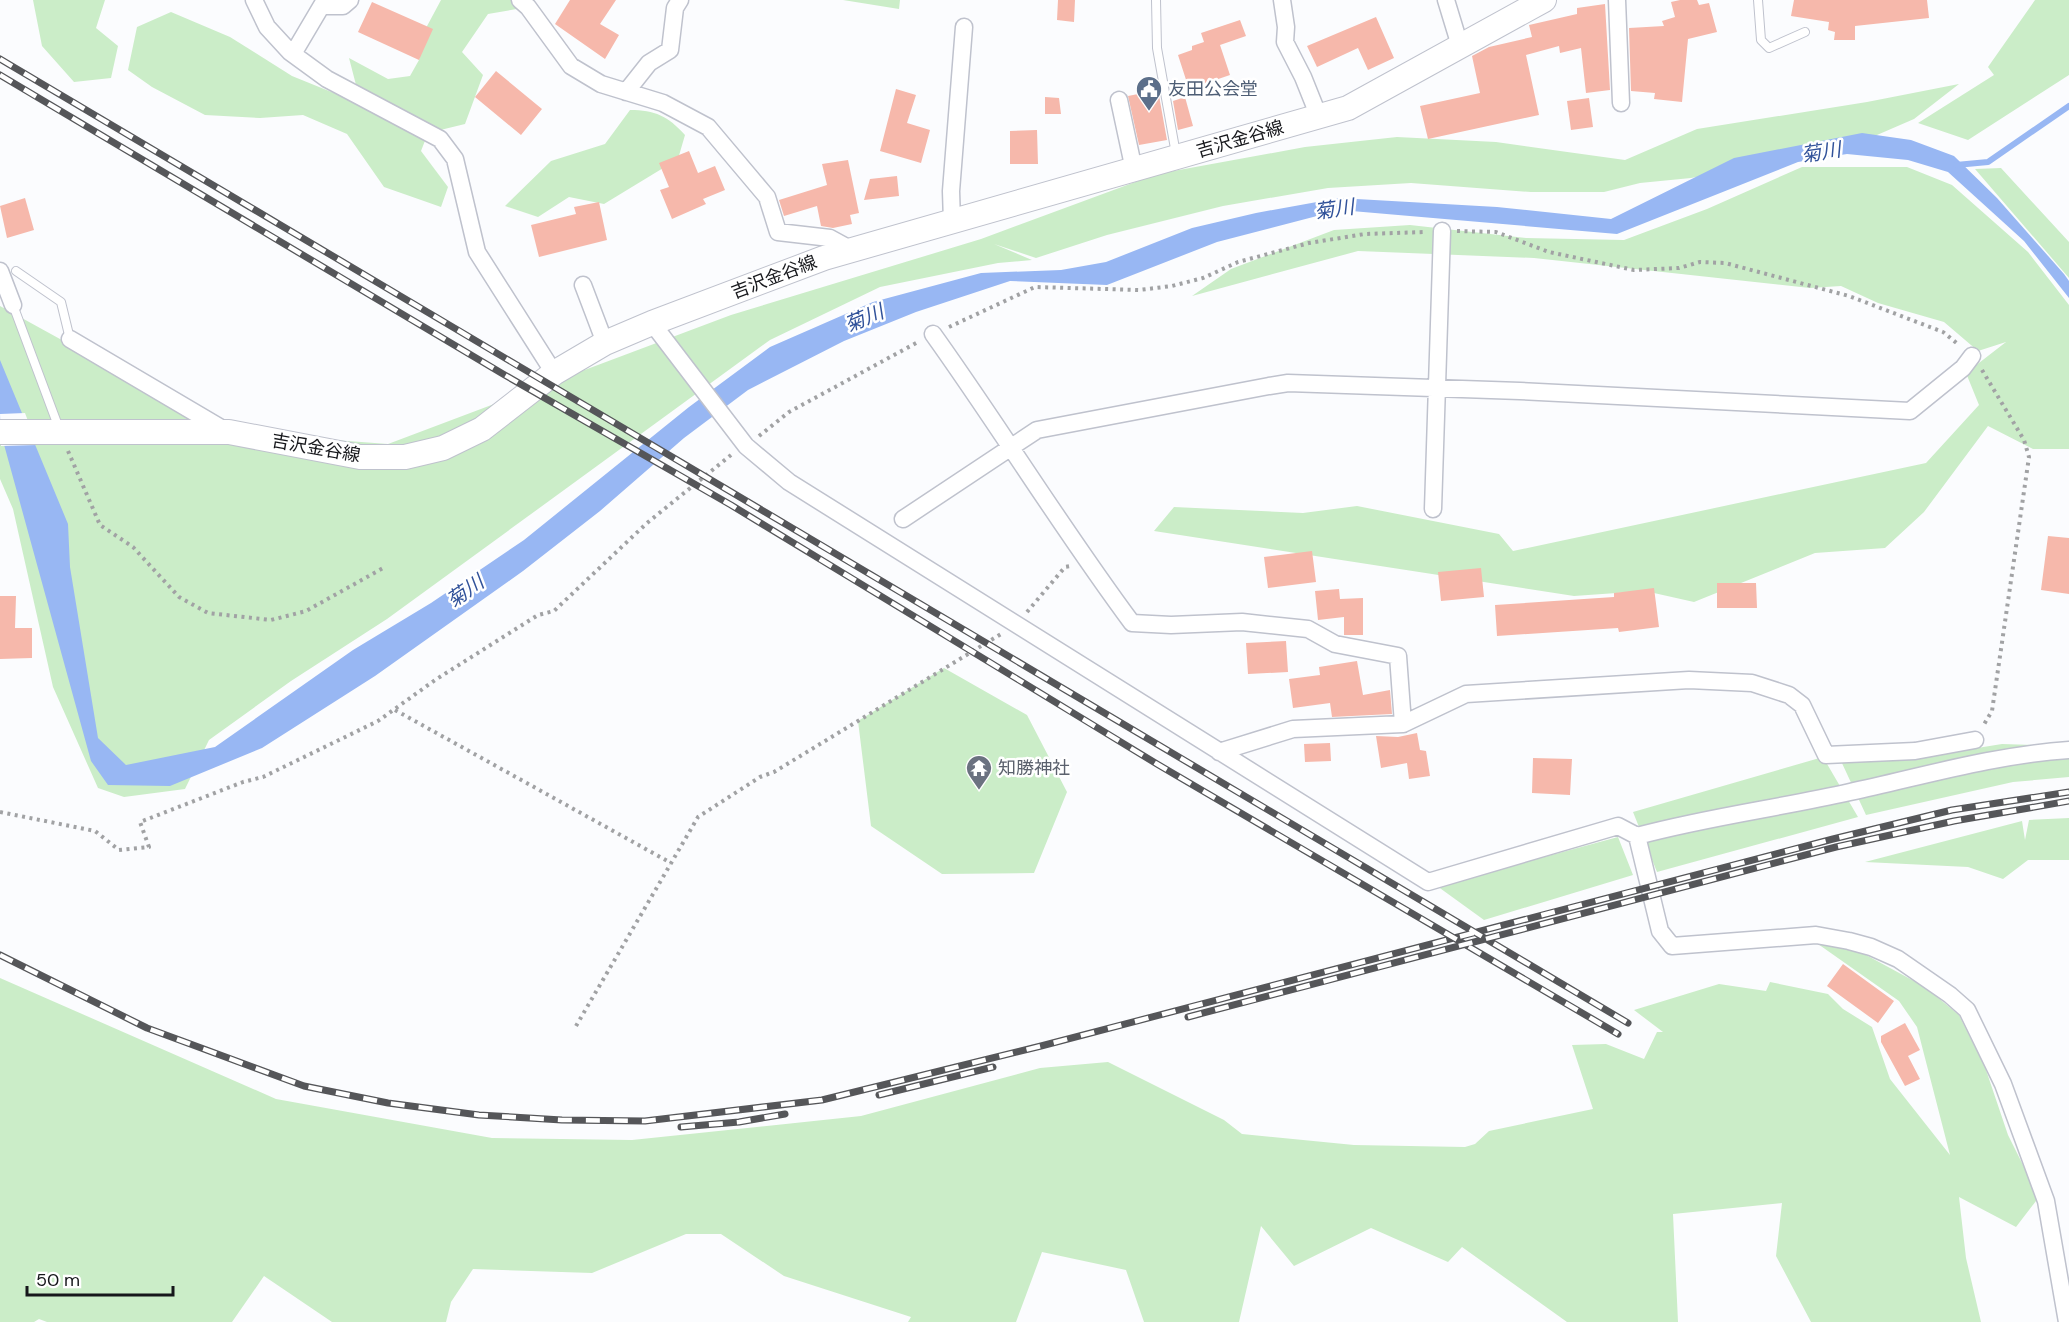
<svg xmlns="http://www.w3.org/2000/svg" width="2069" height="1322" viewBox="0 0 2069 1322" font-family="'DM Sans','Noto Sans JP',sans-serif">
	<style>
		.green { fill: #cbedc8 }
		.water { fill: #98b7f3 }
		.pier { fill: #fbfcfe }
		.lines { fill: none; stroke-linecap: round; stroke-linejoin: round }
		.stream { stroke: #98b7f3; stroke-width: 6 }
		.building { fill: #f6b8ab }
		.lane-casing { stroke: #bfc2cd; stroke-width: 10 }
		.street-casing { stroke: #bfc2cd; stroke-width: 19 }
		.secondary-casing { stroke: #bfc2cd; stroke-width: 26 }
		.path { stroke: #a1a2a4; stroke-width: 4; stroke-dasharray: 3 4.5; stroke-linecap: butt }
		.lane { stroke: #fff; stroke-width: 8 }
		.street { stroke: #fff; stroke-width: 16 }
		.secondary { stroke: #fff; stroke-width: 24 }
		.rail-casing { stroke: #555659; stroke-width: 7 }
		.rail { stroke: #fff; stroke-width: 4.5; stroke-dasharray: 14; stroke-linecap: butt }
		.labels { text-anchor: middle; stroke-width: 5; stroke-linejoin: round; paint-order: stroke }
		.service-label { font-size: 18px; fill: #4e5e75; stroke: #fff; text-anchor: start }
		.street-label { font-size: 18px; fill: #16171b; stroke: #fff }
		.worship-label { font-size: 18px; fill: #5b616d; stroke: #fff; text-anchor: start }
		.water-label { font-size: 20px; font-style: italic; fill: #31529a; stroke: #fff }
	</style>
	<rect width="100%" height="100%" fill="#fbfcfe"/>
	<!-- green -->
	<path class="green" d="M33 0H105L96 28 118 46 111 78 74 82 42 46Z
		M441 0H522L528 7 488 14 462 52 483 75 465 124 428 133 421 151 448 187 441 207 384 187 347 134 303 115 260 118 205 115 152 87 128 70 137 27 171 12 230 37 292 76 361 104 349 58 388 79 410 76 419 60 426 28Z
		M843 0H900L899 9Z
		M2035 0H2069V75L1968 140 1918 123 1994 75 1988 67Z
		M1959 84 1914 119 1877 135 1770 163 1691 178 1640 183 1604 192H1531L1411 183 1328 188 1223 206 1107 235 1036 258 994 244 1032 260 998 263 880 287 770 340 387 619 291 681 209 740 185 789 124 797 98 788 53 687 13 509 0 479V306L229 432 388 444 731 315 981 239 1157 174 1305 147 1397 137 1496 142 1625 160 1697 129 1867 102Z
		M630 110C655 110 668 116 685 135L678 159 604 204 569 197 538 217 505 206 551 161 605 144Z
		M1802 167H1907L1952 185 2028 252 2069 305V449H2033L1988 426 1924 512 1885 548 1815 553 1694 602 1645 591 1574 596 1154 531 1174 507 1303 513 1357 506 1499 534 1513 551 1926 463 1979 405 1966 373 2006 342 1978 351 1944 322 1878 303 1841 286 1810 288 1534 258 1358 251 1192 296 1231 269 1334 230 1410 225 1526 238 1624 240 1707 209Z
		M2001 168 2069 242V278L1975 169Z
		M944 668 1027 715 1067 792 1034 873 942 874 871 826 858 721Z
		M2002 744 2069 746V777L2013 782 1866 815 1841 761 1909 759Z
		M1823 757 1858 817 1657 872 1633 812Z
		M2069 818V860H2028L2003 879 1968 867 1865 862 2022 821 2025 840 2029 820Z
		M1618 837 1633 875 1484 920 1437 886Z
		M1818 944 1855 949 1925 987 1959 1015 1985 1067 2008 1135 2039 1197 2016 1227 1959 1197 1966 1258 1981 1322H1811L1776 1256 1782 1203 1673 1214 1678 1322H1567L1462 1247 1448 1262 1371 1228 1294 1266 1261 1226 1239 1322H1144L1126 1270 1042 1252 1016 1322H908L911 1317 784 1276 721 1234H686L592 1273 473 1269 451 1302 446 1322H332L264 1276 232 1322H47L39 1319 34 1322H0V978L276 1099 492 1138 632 1140 861 1116 1040 1068 1108 1062 1224 1120 1242 1134 1354 1145 1465 1147 1475 1144 1489 1131 1593 1109 1572 1045 1606 1044 1644 1059 1657 1032H1663L1634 1010 1719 984 1766 991 1770 982 1828 994 1843 1009 1872 1027 1890 1079 1950 1155 1917 1027 1899 1001Z"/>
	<!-- water -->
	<path class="water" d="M1862 133 1911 140 1954 156 1997 198 2064 274 2069 281V298L2024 241 1948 172 1908 160 1847 154 1798 162 1617 234 1340 210 1217 242 1107 285 1010 281 916 312 844 341 748 390 684 438 600 511 523 571 375 676 262 748 170 786 108 785 91 761 0 430V360L68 524 70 567 98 738 126 765 215 747 353 650 431 603 524 540 689 407 770 347 873 302 981 273 1061 270 1106 262 1192 228 1256 213 1339 198 1497 207 1611 219 1734 158Z"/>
	<!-- pier -->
	<path class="pier" d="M25 413 37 445 1 446 0 414Z"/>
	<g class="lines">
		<!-- stream -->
		<path class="stream" d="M1956 165 1988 162 2069 106"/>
	</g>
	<!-- building -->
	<path class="building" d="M570 0H616L600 24 619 35 605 59 555 24Z
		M1058 0H1075L1074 22 1057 20Z
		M1680 0H1697L1699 5 1709 3 1717 32 1688 39 1682 102 1654 99 1655 93 1631 91 1629 28 1664 26 1662 21 1675 17 1671 2Z
		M1794 0H1927L1929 18 1855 26V40H1834L1835 32 1828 30 1829 22 1791 16Z
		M372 2 433 29 419 60 358 32Z
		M1605 4 1610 90 1586 93 1581 48 1560 53 1559 46 1526 55 1539 115 1428 139 1420 106 1480 93 1472 56 1489 47 1532 37 1529 25 1577 14V8Z
		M1376 17 1394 58 1368 70 1358 48 1317 67 1307 46Z
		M1240 20 1246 36 1220 45 1230 75 1189 89 1178 55 1192 50V46L1204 42 1201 33Z
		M496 71 542 109 521 135 475 97Z
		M896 89 916 95 907 123 930 130 921 163 880 151Z
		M1158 90 1167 140 1139 145 1128 96Z
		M1045 97 1059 98 1061 114H1045Z
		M1185 97 1193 126 1178 130 1173 101Z
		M1589 98 1593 127 1571 130 1567 101Z
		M1037 130 1038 164H1010V131Z
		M689 151 698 173 715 166 725 190 703 199 706 204 672 219 660 190 669 187 659 163Z
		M848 160 859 213 850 215 852 224 833 228 821 226 817 206 784 216 779 200 827 185 822 164Z
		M897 176 899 196 864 200 870 179Z
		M25 198 34 230 7 238 0 206Z
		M599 202 607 240 539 257 531 225 576 214 574 207Z
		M2048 536 2069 538V594L2041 590Z
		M1312 551 1316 582 1268 588 1264 557Z
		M1481 568 1484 597 1441 601 1438 572Z
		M1717 583H1756L1757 608H1717Z
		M1654 588 1659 627 1619 632 1618 628 1497 636 1495 605 1614 597V593Z
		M1339 589 1340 599 1363 598V635H1344V617L1318 620 1315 591Z
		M0 596H16L15 628H32V658L0 659Z
		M1286 641 1288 672 1248 674 1246 643Z
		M1357 661 1363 695 1390 690 1392 714 1332 717 1330 703 1293 708 1289 679 1320 675 1319 667Z
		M1417 733 1420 750 1426 751 1430 776 1409 779 1407 763 1381 768 1376 736 1398 737Z
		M1330 743 1331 761 1305 762 1304 744Z
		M1533 758 1572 759 1570 795 1532 793Z
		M1843 964 1894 1001 1878 1023 1827 986Z
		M1905 1023 1920 1050 1908 1056 1920 1079 1905 1086 1881 1042V1036Z"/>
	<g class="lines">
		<!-- lane casing -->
		<g class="lane-casing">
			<path id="lane" d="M1156 0 1157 48 1176 154
				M1758 0 1761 40 1769 48 1805 32
				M16 271 61 302 70 339
				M13 305 60 431"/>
		</g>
		<!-- street casing -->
		<g class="street-casing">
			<path id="street" d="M254 0 267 27 290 52 327 79 440 139 455 159 477 252 554 373
				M520 0 528 7 571 66 601 84 663 103 708 127 767 197 778 232 830 238 852 250
				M1282 0 1286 27 1285 42 1303 77 1319 117
				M1446 0 1460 46
				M1617 0 1621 103
				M322 6H343L350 0
				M293 54 325 0
				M626 92 649 63 670 50 675 8 680 0
				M1119 100 1134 170
				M952 222 951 191 964 27
				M0 271 13 305
				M583 285 605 343
				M652 323 746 446 789 482 1428 882 1618 826 1637 836C1707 817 1779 808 1850 792 1924 776 1994 755 2069 750
				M933 334C1001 429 1062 529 1132 623L1171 625 1242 622 1308 629 1335 644 1398 656 1403 724
				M70 339 226 431
				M1433 509 1442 231
				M903 519 1037 430 1269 386 1288 383 1520 391 1910 411 1963 368 1972 356
				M1219 752 1293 729 1403 724 1466 694 1689 680 1752 683 1789 695 1802 705 1826 755 1915 751 1975 740
				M1637 836 1660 931 1672 946 1816 935 1849 941 1871 947 1898 959 1950 995 1967 1010 2003 1084 2046 1201 2067 1322"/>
		</g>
		<!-- secondary casing -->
		<g class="secondary-casing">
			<path id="secondary" d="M0 432H229L360 457H405L443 448 482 429 554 373 605 343 652 323 824 258 1348 108 1544 0"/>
		</g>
		<!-- path -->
		<path class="path" d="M1457 231 1496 232 1549 252 1634 270 1679 268 1700 262 1725 263 1849 296 1943 332 1959 345
			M949 327 1035 287 1139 290 1172 286 1203 278 1238 262 1309 243 1365 234 1426 232
			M1982 370 2024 440 2029 457 1992 711 1983 726
			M759 436 789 412 918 342
			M68 451 100 525 133 547 179 597 208 613 271 620 306 611 385 567
			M1027 612 1065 567 1071 566
			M395 710 671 863
			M0 812 95 831 119 850 149 847 140 822 243 782 263 777 378 721 435 680 538 615 554 611 647 523 731 455
			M576 1026 698 817 760 777 774 772 1001 634"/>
		<!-- lane -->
		<use href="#lane" class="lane"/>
		<!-- street -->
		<use href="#street" class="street"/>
		<!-- secondary -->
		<use href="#secondary" class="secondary"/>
		<!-- rail casing -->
		<g class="rail-casing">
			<path id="rail" d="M0 59 1628 1023
				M0 75 503 374 731 505 1157 764 1618 1034
				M0 955 147 1028 304 1086 388 1103 479 1115 562 1120 645 1121 822 1100 1041 1046 1833 839 1952 810 2069 792
				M1188 1017 1836 847 1954 821 2069 801
				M879 1095 993 1067
				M681 1127 739 1122 785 1114"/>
		</g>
		<!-- rail -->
		<use href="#rail" class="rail"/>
	</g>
	<!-- icons -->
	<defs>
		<g id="civic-pin" transform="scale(1.35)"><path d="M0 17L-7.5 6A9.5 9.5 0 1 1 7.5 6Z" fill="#5c6f8a" stroke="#fff"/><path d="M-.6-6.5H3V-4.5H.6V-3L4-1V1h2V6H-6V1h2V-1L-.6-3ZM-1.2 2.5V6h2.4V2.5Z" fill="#fff"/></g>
		<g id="temple-pin" transform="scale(1.35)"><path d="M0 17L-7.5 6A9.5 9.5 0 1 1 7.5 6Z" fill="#6b7280" stroke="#fff"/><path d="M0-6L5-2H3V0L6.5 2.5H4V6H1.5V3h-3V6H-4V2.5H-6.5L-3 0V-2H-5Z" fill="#fff"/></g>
	</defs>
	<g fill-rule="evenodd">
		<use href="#civic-pin" x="1149" y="89"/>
		<use href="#temple-pin" x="979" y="768"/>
	</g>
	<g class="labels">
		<!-- service labels -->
		<g class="service-label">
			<text x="1168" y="95">友田公会堂</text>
		</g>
		<!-- street labels -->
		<g class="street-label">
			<text transform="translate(1240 139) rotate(-16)" y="6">吉沢金谷線</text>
			<text transform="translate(774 277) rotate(-21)" y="6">吉沢金谷線</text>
			<text transform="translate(316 448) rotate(10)" y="6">吉沢金谷線</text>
		</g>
		<!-- worship labels -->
		<g class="worship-label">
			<text x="998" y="774">知勝神社</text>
		</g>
		<!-- water labels -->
		<g class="water-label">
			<text transform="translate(1821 152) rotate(-9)" y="7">菊川</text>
			<text transform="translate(1334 209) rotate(-8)" y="7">菊川</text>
			<text transform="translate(864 318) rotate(-23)" y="7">菊川</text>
			<text transform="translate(465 591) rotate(-35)" y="7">菊川</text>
		</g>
	</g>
	<!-- scale -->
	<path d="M27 1286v9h146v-9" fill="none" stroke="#16171b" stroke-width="3"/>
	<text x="36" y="1286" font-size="18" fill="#16171b" stroke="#ffffff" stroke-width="4.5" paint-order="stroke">50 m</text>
</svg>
